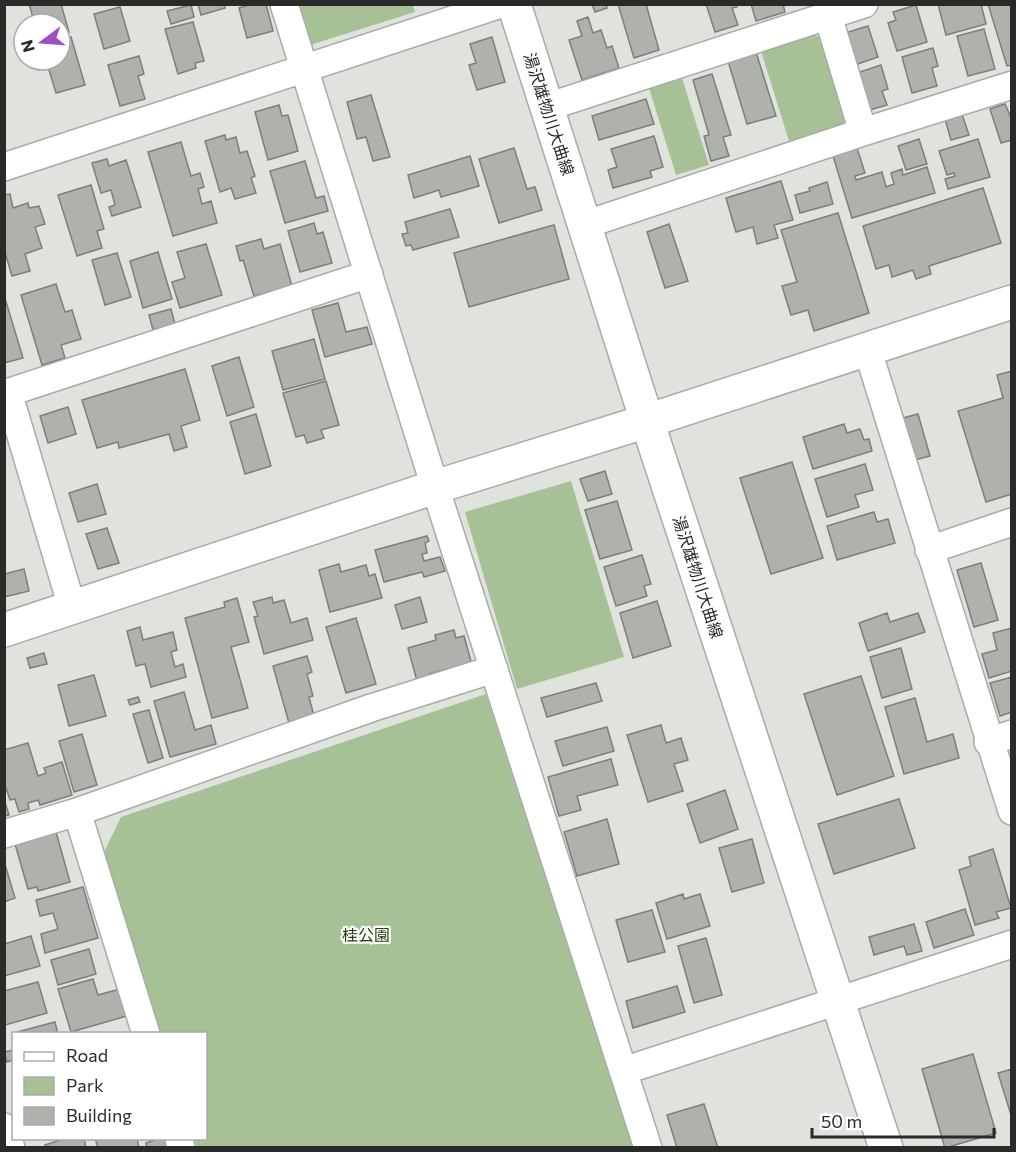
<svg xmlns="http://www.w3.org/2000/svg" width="1016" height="1152" viewBox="0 0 1016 1152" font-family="Commissioner,'Noto Sans JP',sans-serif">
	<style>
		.green { fill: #a7c196 }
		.building { fill: #aeb1ac; stroke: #7c7f7b; stroke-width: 1.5 }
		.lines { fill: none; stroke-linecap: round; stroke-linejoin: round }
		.minor-casing { stroke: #a8aba6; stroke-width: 30 }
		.tertiary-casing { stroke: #a8aba6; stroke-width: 36 }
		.primary-casing { stroke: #a8aba6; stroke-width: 36 }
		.minor { stroke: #fff; stroke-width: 27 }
		.tertiary { stroke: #fff; stroke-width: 33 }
		.primary { stroke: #fff; stroke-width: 33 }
		.labels { text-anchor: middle; stroke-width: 4.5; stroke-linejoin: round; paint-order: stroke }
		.street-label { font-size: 16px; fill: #2a2b29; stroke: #fff }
		.park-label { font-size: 16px; fill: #25400d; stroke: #fff }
	</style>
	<rect width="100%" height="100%" fill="#dfe2dd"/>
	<!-- green -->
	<path class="green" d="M297 5H413L415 12 310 45Z
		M814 35 821 38 847 123 789 141 761 51Z
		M682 78 709 165 676 175 649 88Z
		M571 481 624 657 517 689 465 512Z
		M486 694 633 1147H197L194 1139 206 1138V1034L161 1033 104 852 121 817Z"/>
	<!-- building -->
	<path class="building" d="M29 4H61L69 32 60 35V24H35Z
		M198 4H224L225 8 201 15Z
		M252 4H266L273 31 247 38 239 8Z
		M592 4H606L607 8 595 12Z
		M618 4H646L659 50 634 58Z
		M706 4H737V7L732 8 738 25 715 32Z
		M751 4H783L785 12 756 21Z
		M938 4H981L986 24 946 35Z
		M988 4H1012V65L1007 66Z
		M191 5 194 17 171 24 167 11Z
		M916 5 927 42 897 51 888 23 896 20 893 12Z
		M120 7 130 41 104 49 94 14Z
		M588 17 593 33 601 30 607 48 612 46 619 68 582 80 569 40 582 36 577 21Z
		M193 22 204 61 195 63 196 68 178 74 165 29Z
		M868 26 878 57 852 66 842 34Z
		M984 29 995 69 968 76 957 36Z
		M71 37 85 85 56 93 46 60H60V40Z
		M492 37 505 82 477 90 469 65 476 63 470 44Z
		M933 48 938 66 932 68 937 86 912 93 902 57Z
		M756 52 776 116 747 124 728 61Z
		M139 56 144 74 138 76 145 99 120 106 108 65Z
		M881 65 888 89 882 91 887 105 866 111 854 74Z
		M712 74 731 135 723 137 729 156 711 161 704 136 709 135 693 80Z
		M371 95 390 157 373 161 366 137 357 139 347 102Z
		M646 99 654 124 599 140 592 116Z
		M1005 104 1012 120V140L1001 143 990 109Z
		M279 105 282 116 288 115 298 151 268 160 255 112Z
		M962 114 969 135 951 140 945 119Z
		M225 135 226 140 236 137 240 153 247 151 255 176 251 178 256 193 235 199 231 188 220 192 205 141Z
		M654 136 663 167 650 171 652 177 613 188 608 170 617 167 611 149Z
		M919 139 927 164 906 170 898 146Z
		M978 139 990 177 948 189 945 179 955 176 954 173 947 175 939 151Z
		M181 142 191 176 200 173 204 187 198 189 202 204 211 201 217 223 173 236 148 152Z
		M514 148 527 189 535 187 542 210 499 223 479 159Z
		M857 148 865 173 855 176 856 180 882 172 886 187 894 184 891 173 902 169 903 175 927 167 935 193 852 218 833 156Z
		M470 156 479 186 441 197 439 190 414 198 408 175Z
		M107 159 109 166 126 160 141 207 112 216 109 207 115 205 111 190 101 193 92 163Z
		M305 161 316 198 324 196 328 211 285 223 270 171Z
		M781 181 793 220 774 225 778 238 757 244 753 227 736 232 726 198Z
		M827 182 833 204 800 213 795 195 810 191 809 188Z
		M91 185 104 229 97 231 102 248 77 256 58 195Z
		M983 188 1001 243 929 266 931 274 916 279 913 270 892 277 889 265 876 269 863 226Z
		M10 194 13 208 28 203 29 208 39 206 45 224 35 227 42 248 25 254 30 271 12 276 4 249V195Z
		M450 209 459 237 413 250 411 245 406 246 402 234 408 233 405 222Z
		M838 213 869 313 814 331 808 310 791 315 782 286 797 282 781 230Z
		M314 223 317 234 323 232 332 263 300 272 288 231Z
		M669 224 688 281 665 288 647 232Z
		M554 225 569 279 469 307 454 253Z
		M261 239 264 249 280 244 292 286 254 296 243 260 240 261 236 246Z
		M206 244 222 295 180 308 172 282 185 278 177 252Z
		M158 252 172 299 143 308 130 261Z
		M117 253 131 297 105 305 92 260Z
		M56 284 65 312 72 310 81 339 61 345 65 358 42 365 21 295Z
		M4 295 23 358 4 363Z
		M338 303 346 332 367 327 372 344 325 357 312 310Z
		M171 309 175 324 153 330 149 315Z
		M314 339 325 379 283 390 272 351Z
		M239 357 254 407 227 416 212 366Z
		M185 369 200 420 181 426 187 447 174 451 169 434 119 448 118 442 97 448 82 400Z
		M1012 371V494L986 502 958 411 1003 398 997 375Z
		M326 381 339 425 321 430 324 438 307 443 304 435 296 437 283 393Z
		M68 407 76 434 48 443 40 416Z
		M256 414 271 466 245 474 230 422Z
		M918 414 930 456 911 461 899 419Z
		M844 424 847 433 860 429 864 440 869 439 872 451 813 469 803 437Z
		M792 462 823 558 771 574 740 478Z
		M865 464 873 490 855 495 859 507 827 517 815 479Z
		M605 471 612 494 588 501 580 479Z
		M97 484 106 514 78 522 69 493Z
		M617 501 632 550 600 559 585 510Z
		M874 512 877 522 888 519 895 543 837 560 827 526Z
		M107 528 119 563 98 569 86 534Z
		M427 536 429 541 425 543 427 553 422 554 424 561 440 557 445 571 424 577 422 572 384 582 375 550Z
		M642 555 651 584 644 586 647 596 616 606 604 567Z
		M981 563 998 620 974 627 957 570Z
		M339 564 341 572 366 565 369 576 375 574 382 598 330 612 319 570Z
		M24 569 29 591 4 597V574Z
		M272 597 273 603 284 600 291 623 307 618 313 640 264 654 254 617 258 616 253 602Z
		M420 597 427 622 402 629 395 605Z
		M237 598 249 642 231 647 248 708 212 718 185 618 225 607 224 602Z
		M657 601 671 646 633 658 620 613Z
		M887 613 890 622 918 613 925 632 868 651 859 623Z
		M356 618 376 684 346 693 326 627Z
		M140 627 143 640 173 632 177 650 171 652 175 667 183 664 186 677 151 687 145 664 136 666 127 631Z
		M1012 628V671L989 678 982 654 997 650 993 633Z
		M454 630 456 638 464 636 472 665 452 671 451 668 429 674 430 677 417 681 408 648 436 640 435 635Z
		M901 648 912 689 882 698 870 657Z
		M44 653 47 664 30 668 27 658Z
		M307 656 312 672 307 674 313 696 309 697 314 716 289 723 273 666Z
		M94 675 106 716 69 726 58 685Z
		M861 676 894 776 837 795 804 694Z
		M1012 677V712L1000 716 990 683Z
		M596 683 602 701 547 717 541 698Z
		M184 692 195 730 211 725 216 744 170 757 154 701Z
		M138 697 140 702 130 705 128 700Z
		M915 698 927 742 953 734 959 758 904 774 885 707Z
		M149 710 163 758 148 763 133 714Z
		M661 725 666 743 681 738 688 760 674 764 683 791 648 802 627 735Z
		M607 727 614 751 563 766 555 741Z
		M82 734 97 785 74 792 59 741Z
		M28 743 38 776 46 773 44 768 62 762 72 795 40 805 38 800 28 803 29 809 19 812 15 799 10 800 4 782V750Z
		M611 759 618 785 577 796 581 810 559 816 548 777Z
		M725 790 738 829 700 843 687 804Z
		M4 799 9 815 4 816Z
		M899 799 915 848 834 874 818 824Z
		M607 819 619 864 577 876 564 832Z
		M56 832 70 882 38 891 37 887 28 889 15 844Z
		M752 839 764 883 732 892 719 848Z
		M993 849 1011 908 996 912 999 918 975 925 959 870 971 866 969 857Z
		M4 861 15 898 4 902Z
		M83 887 98 938 45 953 41 934 58 929 53 913 40 916 36 900Z
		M683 894 684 899 700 894 710 926 667 939 656 903Z
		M965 909 974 935 934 948 926 922Z
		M652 910 665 952 628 962 616 920Z
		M914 924 922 951 907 955 904 946 874 955 869 937Z
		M31 936 40 966 4 976V944Z
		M706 938 722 995 694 1003 678 946Z
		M89 949 96 974 58 985 51 960Z
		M93 979 98 995 120 989 127 1016 71 1032 58 989Z
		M38 982 47 1013 5 1025 4 991Z
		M677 986 685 1012 633 1028 626 1001Z
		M55 1022 58 1034H17V1032Z
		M14 1050V1060L7 1062 4 1052Z
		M973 1054 996 1133 945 1148 922 1069Z
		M1012 1069V1115H1011L998 1073Z
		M704 1104 718 1148H677L667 1115Z
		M66 1138H84L86 1148H46L45 1145Z
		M95 1138H137L139 1148H98Z
		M160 1138H165L167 1147 147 1148 146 1143Z"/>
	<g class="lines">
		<!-- minor casing -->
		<g class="minor-casing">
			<path id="minor" d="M284 4 435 487 648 1148
				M828 16 863 132
				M547 107 864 4
				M4 167 501 4
				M584 225 863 132 1012 85
				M867 348 1012 811
				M8 392 72 607
				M4 394 369 274
				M929 550 1012 522
				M988 742 1012 734
				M77 812 146 1034
				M4 834 77 812 371 708 494 669
				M623 1071 1012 944
				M4 1127 11 1148
				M179 1138 181 1148"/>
		</g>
		<!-- tertiary casing -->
		<g class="tertiary-casing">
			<path id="tertiary" d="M4 630 435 487 647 421 1012 302"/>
		</g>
		<!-- primary casing -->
		<g class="primary-casing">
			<path id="primary" d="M514 4 647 421 886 1148"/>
		</g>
		<!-- minor -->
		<use href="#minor" class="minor"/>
		<!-- tertiary -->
		<use href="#tertiary" class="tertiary"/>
		<!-- primary -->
		<use href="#primary" class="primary"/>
	</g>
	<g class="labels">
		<!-- street labels -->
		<g class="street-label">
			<text transform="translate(549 114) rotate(72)" y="6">湯沢雄物川大曲線</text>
			<text transform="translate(698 577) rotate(72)" y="6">湯沢雄物川大曲線</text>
		</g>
		<!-- park labels -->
		<g class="park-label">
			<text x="366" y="941">桂公園</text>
		</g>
	</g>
	<!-- border -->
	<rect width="1016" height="1152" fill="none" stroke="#2a2b29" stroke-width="12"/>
	<!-- legend -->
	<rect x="12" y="1032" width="195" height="108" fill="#ffffff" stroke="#aaaaa9" stroke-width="1.5"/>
	<rect x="24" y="1052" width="30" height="9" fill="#ffffff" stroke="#aaaaa9" stroke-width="1.5"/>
	<text x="66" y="1062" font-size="18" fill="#2a2b29">Road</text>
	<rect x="24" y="1077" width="30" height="18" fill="#a7c196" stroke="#aaaaa9" stroke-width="1.5"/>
	<text x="66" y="1092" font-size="18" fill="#2a2b29">Park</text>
	<rect x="24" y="1107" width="30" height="18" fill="#aeb1ac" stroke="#aaaaa9" stroke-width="1.5"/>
	<text x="66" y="1122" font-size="18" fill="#2a2b29">Building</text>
	<!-- north arrow -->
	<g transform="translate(42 42) rotate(254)"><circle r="28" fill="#ffffff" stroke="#aaaaa9" stroke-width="1.5"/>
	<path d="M0-4.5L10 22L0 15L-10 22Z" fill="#9d50c2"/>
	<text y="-9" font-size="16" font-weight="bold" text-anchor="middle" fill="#2a2b29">N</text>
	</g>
	<!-- scale -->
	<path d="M812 1128v9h182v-9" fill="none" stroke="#2a2b29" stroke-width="3"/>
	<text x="821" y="1128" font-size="18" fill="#2a2b29" stroke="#ffffff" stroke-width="4.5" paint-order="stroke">50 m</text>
</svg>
